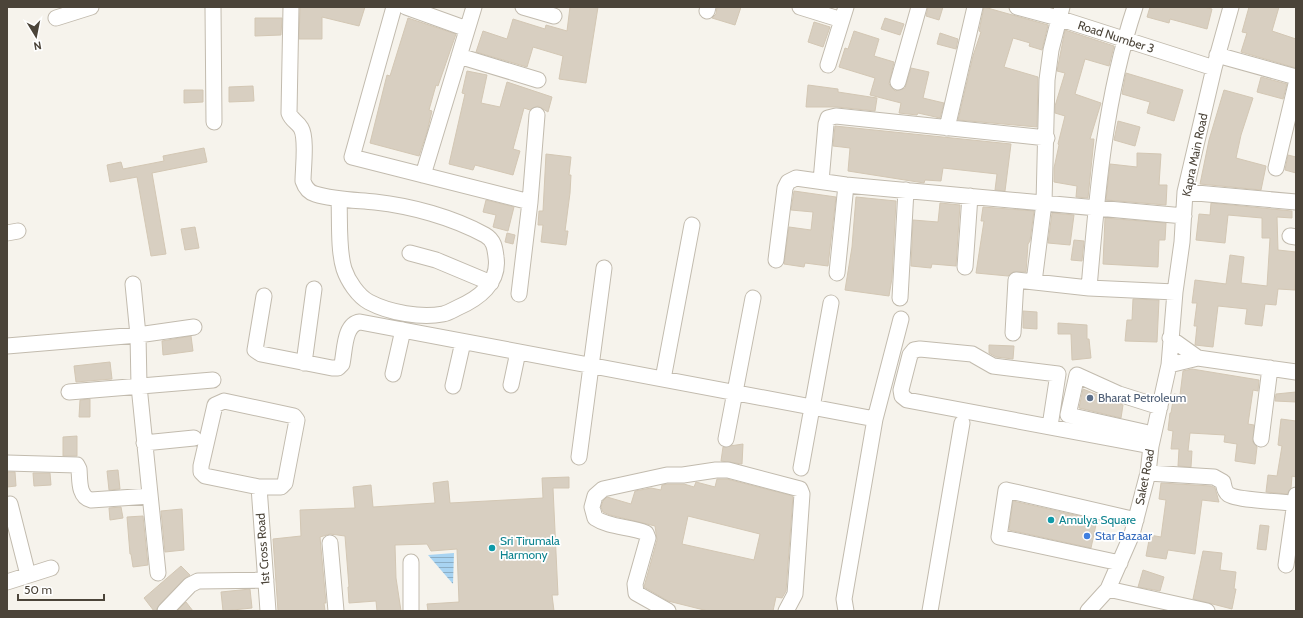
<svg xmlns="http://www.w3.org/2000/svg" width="1303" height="618" viewBox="0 0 1303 618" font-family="Cabin,sans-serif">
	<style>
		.water { fill: url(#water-rules) }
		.building { fill: #d8cfc1; stroke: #d3c7b4; fill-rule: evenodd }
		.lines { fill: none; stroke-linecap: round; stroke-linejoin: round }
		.minor-casing { stroke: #c2bbae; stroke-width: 17 }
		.minor { stroke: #fff; stroke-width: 15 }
		.service-dot { fill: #5c6f8a; stroke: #fff; stroke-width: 1.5 }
		.culture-dot { fill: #0f9aa8; stroke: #fff; stroke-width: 1.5 }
		.shop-dot { fill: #3f7fe0; stroke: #fff; stroke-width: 1.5 }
		.labels { text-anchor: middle; stroke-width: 3.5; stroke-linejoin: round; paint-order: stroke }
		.street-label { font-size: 12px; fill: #4b4439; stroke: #fff }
		.service-label { font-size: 12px; fill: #4e5e75; stroke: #fff; text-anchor: start }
		.culture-label { font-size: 12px; fill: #0d838f; stroke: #fff; text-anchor: start }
		.shop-label { font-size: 12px; fill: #366cbe; stroke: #fff; text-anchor: start }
	</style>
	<defs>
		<pattern id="water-rules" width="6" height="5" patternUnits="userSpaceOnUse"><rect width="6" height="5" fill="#a9d4f2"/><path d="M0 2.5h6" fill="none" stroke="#8caec5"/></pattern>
	</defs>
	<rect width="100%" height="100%" fill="#f6f3ec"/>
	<!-- water -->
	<path class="water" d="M454 553 453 584 428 555Z"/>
	<!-- building -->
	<path class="building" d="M300 7H365L359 26 322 17V39H299Z
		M570 7H598L586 83 559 79 563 56 533 47 527 67 476 52 483 31 507 39 513 19 545 29 546 25 567 31Z
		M717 7H741L735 25 712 18 716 14Z
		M928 7H943L939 20 926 16Z
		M984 7 1048 25 1042 50 1029 46 1030 43 1013 38 1004 67 1038 77 1037 127 958 120 973 56 981 32 979 31Z
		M1150 7H1204L1212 9 1207 29 1170 19 1169 23 1147 17Z
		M1249 7H1279L1272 31 1296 39V68L1241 52 1247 33 1242 32Z
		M255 18H282L281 35 255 36Z
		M408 18 456 34 438 86 436 85 429 110 432 111 427 132 419 156 370 143 387 75 390 76Z
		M885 18 904 24 900 35 881 29Z
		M814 22 830 27 823 47 808 42Z
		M1065 30 1114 46 1109 66 1085 59 1075 94 1101 103 1090 139H1094L1088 198 1076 197 1077 186 1054 182V168L1059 145 1058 144 1065 116 1055 113V106L1065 73 1057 71Z
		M854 31 879 39 874 56 894 62 889 84 895 91 905 88 911 68 929 72 923 98 944 103 940 118 918 113 917 115 899 113 901 103 870 95 875 78 839 67 845 48 848 49Z
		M940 33 958 39 956 49 937 44Z
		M467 71 487 75 481 103 500 107 507 82 552 97 548 112 538 106 530 110 524 108 513 149 520 151 513 175 475 165 473 170 449 164 465 94 462 93Z
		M1126 73 1183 90 1174 121 1147 113 1150 102 1122 94Z
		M1261 77 1287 84 1283 99 1257 92Z
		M808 85 838 89V92L877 98 875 111 837 107H806Z
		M253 86 254 101 229 102V87Z
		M184 90H203V102L184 103Z
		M1224 90 1253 98 1241 135 1236 158 1266 166 1261 190 1200 184 1209 140Z
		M1118 121 1140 127 1135 146 1114 140Z
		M835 126 1011 144 1005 191 995 190 997 174 943 168 941 181 925 180 924 183 848 171 850 148 833 146Z
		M204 148 207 162 152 173 166 254 151 256 137 177 110 182 107 165 121 162 123 169 164 161 163 156Z
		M1137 153 1161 154 1159 185H1167L1166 205 1106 200 1110 164 1137 167Z
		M546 154 571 157 569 175H571L570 193 565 231H568L566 245 541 242 543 225H538L539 211H543Z
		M1288 155 1296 157V173L1285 170Z
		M794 191 836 197 828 266 805 263 804 267 784 264 789 227 811 230 813 212 791 210Z
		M856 197 896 201 892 278 889 296 845 290 852 247Z
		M486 200 514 207 508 231 493 227 496 215 483 212Z
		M940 203 960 205 956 266 932 264 931 268 911 266 913 220 938 222Z
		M1211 203 1292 211V218L1277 217 1278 250 1296 252 1295 290 1278 289 1276 305 1265 304 1262 326 1245 324 1247 309 1218 306 1213 347 1195 345 1197 326H1194L1197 303H1192L1195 280 1226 284 1230 255 1244 257 1241 283 1267 286 1270 238H1262V218L1228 215 1225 243 1196 240 1199 214 1210 215Z
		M983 207 1034 211 1030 241 1028 244 1026 272H1013L1008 276 976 273 984 221H981Z
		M1052 213 1074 215 1070 245 1048 243Z
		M1105 218 1166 223 1165 240H1159L1158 267 1103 264Z
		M195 227 199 248 185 250 181 229Z
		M507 233 515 235 513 244 505 242Z
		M1074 240 1084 241 1082 261 1071 260Z
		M1133 299 1159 300 1157 342 1125 341 1127 320H1132Z
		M1023 311 1037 312V329L1023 328Z
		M1058 323 1087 325V339H1089L1091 358 1072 360 1071 334H1058Z
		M191 336 193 351 163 355 162 341Z
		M989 345 1014 346 1013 359 996 357 989 353Z
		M110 362 112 379 76 382 74 366Z
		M1192 369 1259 380 1258 391 1253 390 1248 424 1254 425 1253 442 1257 447 1255 464 1235 461 1237 444 1224 442 1225 435 1190 433 1188 451H1192L1191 467 1178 466 1179 449H1171L1173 431 1168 430 1170 413H1171L1174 394 1180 395 1183 371Z
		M1083 389 1123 405 1121 418 1079 408Z
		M1296 392V402L1275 401 1276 394Z
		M90 399V417H79L80 400Z
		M1281 419 1296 421V477L1292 476 1291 488 1287 494 1266 492 1268 475 1277 476 1282 446 1278 445Z
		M77 436V456H63V437Z
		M743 444 742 464 721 461 723 447Z
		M118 470 120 489 109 490 107 471Z
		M7 472H15L16 486 7 487Z
		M33 473H50L51 485 34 486Z
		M569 477V488H553L558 595H552L554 611H428L427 604 459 602 457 549 431 551 427 544 395 545 396 578 401 611H377L376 601 349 603 348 587H349L345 536 330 534 320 537 326 603H324L325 611H278L273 539 301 536 300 510 355 508 353 487 371 485 373 507 435 503 433 483 448 481 450 503 543 498 542 478Z
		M717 479H727L793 496 786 591 782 598 776 597 773 611H708L668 601 644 587 657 540 655 526 610 515 603 512 601 507 603 501 607 497 631 504 635 491 651 488 661 490 662 485 668 484H684L694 487 696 482 715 487ZM688 516 760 534 754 560 682 544Z
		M1161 483 1211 486 1215 488 1219 502 1202 500 1195 554 1168 550 1166 559 1146 556 1150 535 1161 537 1166 500 1159 499Z
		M1013 501 1097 520 1091 548 1009 530Z
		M121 507 123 518 110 520 109 508Z
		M182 509 184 550 165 552 161 511Z
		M143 516 148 565 133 567 131 554H130L127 517Z
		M1260 525 1269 526 1266 550 1257 549Z
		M1203 551 1222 553 1220 570 1236 572 1234 589H1236L1232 609 1193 599Z
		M181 566 190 575 184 579 159 605 156 611H154L144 598Z
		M1143 570 1164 577 1160 591 1138 587Z
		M250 589 252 608 223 611 221 592Z
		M186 602 193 611H177Z"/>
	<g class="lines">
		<!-- minor casing -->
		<g class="minor-casing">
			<path id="minor" d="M213 7 214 122
				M291 7 289 113C292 121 297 121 301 128 307 138 303 169 303 181 305 187 308 192 315 194 335 200 355 200 375 202 411 206 452 217 485 235 494 240 495 248 496 257 500 283 478 299 457 308 453 310 448 313 443 314 421 318 390 313 369 302 358 296 348 281 344 269 338 250 340 220 339 199
				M394 7 352 157 530 202
				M406 7 467 29
				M523 7 554 16
				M800 7 842 20
				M1017 7 1058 18 1214 68
				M707 11 708 7
				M56 18 91 7
				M1217 55 1296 77
				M459 56 538 80
				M828 65 846 7
				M898 82 919 7
				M947 128 975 7
				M1276 168 1296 84
				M423 175 474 7
				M821 181 826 124 828 118 836 116 1047 138
				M1185 192 1296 202
				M7 233 18 231
				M1290 236 1296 237
				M410 253 436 260 491 283
				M776 260 785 188 788 182 796 178 846 185 1184 216
				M965 267 970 196
				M837 273 846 185
				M1034 282 1044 203 1047 80 1051 50 1062 7
				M133 284 138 335 139 386 158 573
				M1089 288C1097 193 1105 97 1135 7
				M519 294 530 202 537 115
				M264 296 255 350 261 354 332 368H338L342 364C345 350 344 324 360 322L875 419
				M900 298 906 190
				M1013 333 1016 280 1089 288 1175 292
				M1170 338 1198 358
				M7 346 138 335 194 327
				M304 363 314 289
				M1169 365 1198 358 1296 372
				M393 374 403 330
				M663 379 692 225
				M511 385 518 352
				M453 386 463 342
				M69 392 213 380
				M224 401 294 416 297 420 285 483 281 487H259L205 476 201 472V466L215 405Z
				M1050 426 1058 374 993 366 972 354 920 349 914 350 910 355 901 390 902 396 907 400 1151 446
				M1153 434 1068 415 1077 375 1119 394 1160 407
				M726 439 753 298
				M1261 439 1270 368
				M144 443 194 438
				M579 457 604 268
				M7 463 77 465 79 469C80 479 78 497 91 500L150 496
				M801 468 831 303
				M1148 473 1214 477 1223 482C1224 486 1224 491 1228 494 1235 500 1282 502 1294 503
				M259 487 268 611
				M10 504 28 575
				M330 543 336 611
				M1120 563 999 537 1006 490 1136 520
				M1286 565 1296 495
				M7 582 51 568
				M1108 589 1207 611
				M165 611 190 585 198 581 266 580
				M411 611V562
				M668 611 636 593 635 584 648 538 646 533C630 526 610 528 595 518L592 507 595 496 603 489 667 475H683L716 470H728L800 489 802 494 795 594 786 611
				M846 611 844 599 875 419 901 319
				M930 611 962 423
				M1088 611 1108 589 1132 534 1148 473 1151 446 1169 365 1175 292 1182 242 1185 192 1214 68 1231 7"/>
		</g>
		<!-- minor -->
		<use href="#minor" class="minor"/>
	</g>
	<!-- markers -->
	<circle class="service-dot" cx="1090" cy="398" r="4"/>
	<g class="culture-dot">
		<circle cx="1051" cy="520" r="4"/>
		<circle cx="492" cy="548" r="4"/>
	</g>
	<circle class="shop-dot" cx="1087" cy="536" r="4"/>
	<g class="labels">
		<!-- street labels -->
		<g class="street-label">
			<text transform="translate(1116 37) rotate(18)" y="4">Road Number 3</text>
			<text transform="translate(1195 155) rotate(-78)" y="4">Kapra Main Road</text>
			<text transform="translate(1145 477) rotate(-79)" y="4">Saket Road</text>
			<text transform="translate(263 549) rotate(-94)" y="4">1st Cross Road</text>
		</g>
		<!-- service labels -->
		<g class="service-label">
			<text x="1098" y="402">Bharat Petroleum</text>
		</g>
		<!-- culture labels -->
		<g class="culture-label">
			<text x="1059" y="524">Amulya Square</text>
			<text x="500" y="545">Sri Tirumala<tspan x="500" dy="14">Harmony</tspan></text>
		</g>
		<!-- shop labels -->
		<g class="shop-label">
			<text x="1095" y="540">Star Bazaar</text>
		</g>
	</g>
	<!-- border -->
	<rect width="1303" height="618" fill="none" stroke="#4b4439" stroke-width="16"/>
	<!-- north arrow -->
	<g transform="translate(36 36) rotate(170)" stroke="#ffffff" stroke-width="3" paint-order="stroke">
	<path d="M0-3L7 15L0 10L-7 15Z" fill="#4b4439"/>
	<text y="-6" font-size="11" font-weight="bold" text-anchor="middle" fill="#4b4439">N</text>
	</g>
	<!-- scale -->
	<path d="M18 594v6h86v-6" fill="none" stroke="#4b4439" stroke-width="2"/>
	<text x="24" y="594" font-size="12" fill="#4b4439" stroke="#ffffff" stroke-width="3" paint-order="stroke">50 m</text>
</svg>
